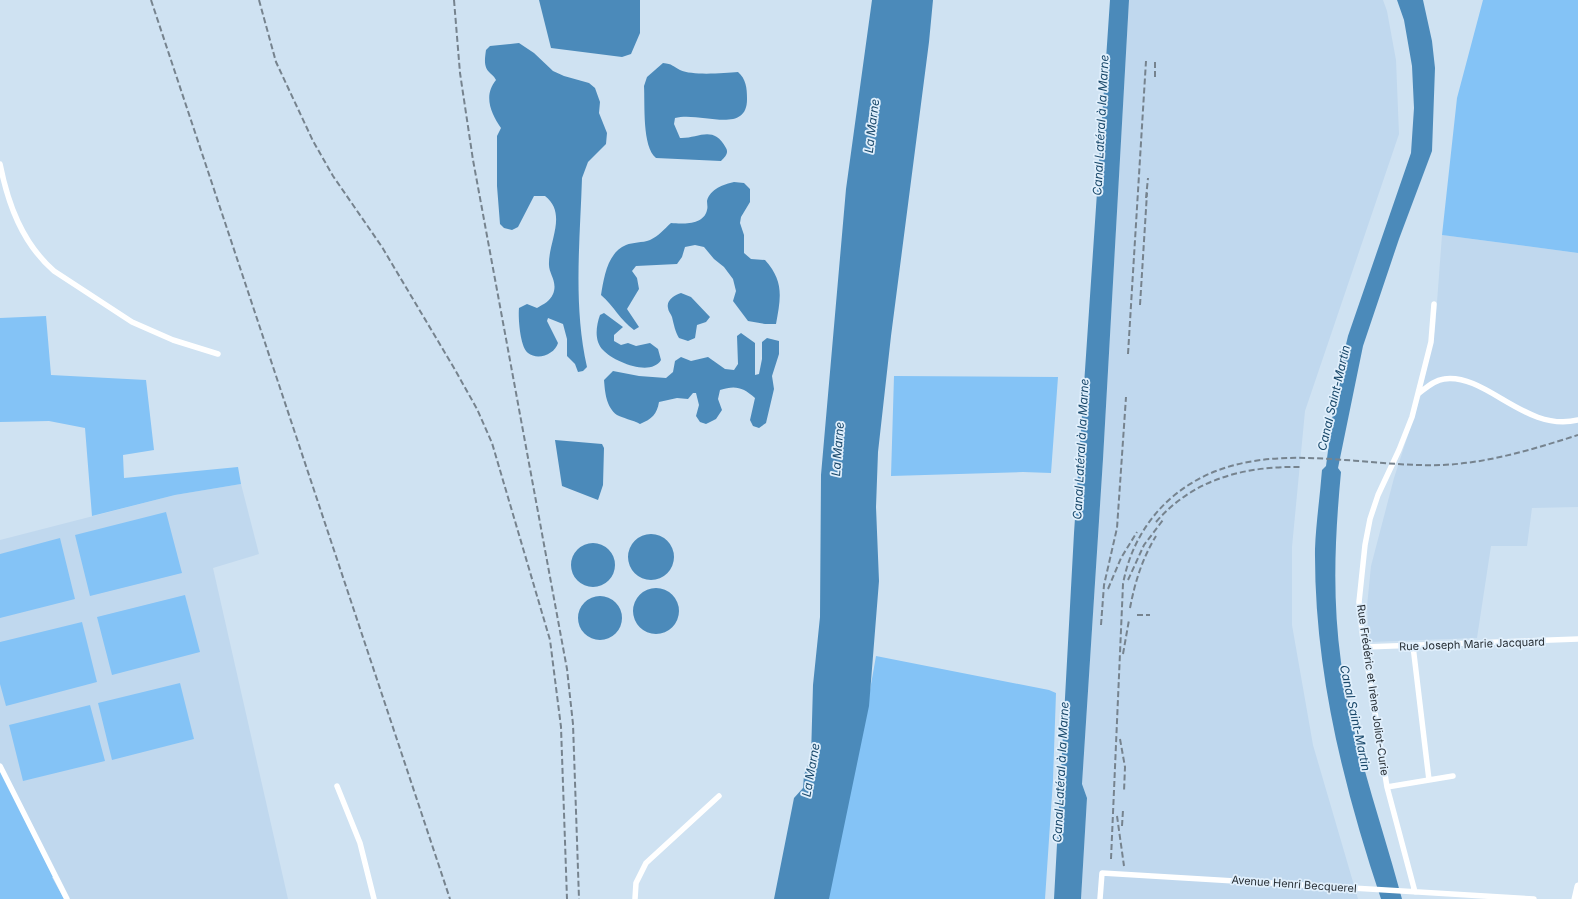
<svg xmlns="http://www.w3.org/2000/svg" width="1578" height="899" viewBox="0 0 1578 899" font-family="Inter,sans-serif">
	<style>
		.built { fill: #c0d8ee }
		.green { fill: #84c3f6 }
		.water { fill: #4b8aba }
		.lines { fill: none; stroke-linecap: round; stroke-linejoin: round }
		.minor { stroke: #fff; stroke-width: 5.5 }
		.tertiary { stroke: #fff; stroke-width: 7 }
		.rail { stroke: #76838e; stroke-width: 2; stroke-dasharray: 6 3; stroke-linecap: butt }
		.labels { text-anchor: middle; stroke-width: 3.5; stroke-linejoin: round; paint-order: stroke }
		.street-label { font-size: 11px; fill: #272e34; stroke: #e0effc }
		.water-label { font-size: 12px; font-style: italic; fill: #19486a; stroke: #e0effc }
	</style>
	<rect width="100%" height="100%" fill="#cfe2f2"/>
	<!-- built -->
	<path class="built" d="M1129 0H1383L1387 11 1396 60 1399 134 1305 411 1292 547V625L1313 745 1358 899H1081L1087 798 1082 784 1103 459Z
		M1442 235 1578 253V507L1532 508 1527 546H1491L1477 638 1369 642 1367 606 1371 566 1394 478 1421 395 1435 329Z
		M241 484 259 554 213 568 288 899H67L0 767V540L175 495Z"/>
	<!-- green -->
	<path class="green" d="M1483 0H1578V253L1442 235 1457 98Z
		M46 316 51 375 146 380 154 450 123 455 124 478 238 467 241 484 175 495 92 516 85 428 49 421 0 422V318Z
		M894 376 1058 377 1051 473 1023 472 891 476Z
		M166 512 182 573 90 596 75 535Z
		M60 538 75 599 0 618V554Z
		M185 595 200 652 112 675 97 617Z
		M82 622 97 682 6 706 0 684V642Z
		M876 656 1049 690 1056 693 1053 780 1045 899H824L867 707Z
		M180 683 194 739 112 760 98 703Z
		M90 705 105 761 23 781 9 725Z
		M0 766 56 877H52L64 899H0Z"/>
	<!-- water -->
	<path class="water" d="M539 0H640V33L631 54 622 57 551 48Z
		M872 0H933L929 42 891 336 878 452 876 507 879 581 869 706 829 899H774L794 798 803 788 804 775 811 757 813 685 820 617 821 475 846 189Z
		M1110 0H1129L1103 459 1082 784 1087 798 1081 899H1054L1074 533Z
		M1397 0H1423L1432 41 1435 68 1432 151 1399 239 1363 346 1338 468 1341 472C1335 536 1332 597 1341 662 1352 743 1381 820 1402 899H1381C1343 785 1314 669 1315 549 1316 523 1320 496 1322 470L1326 466 1337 382 1348 336 1411 153 1414 108 1412 66 1404 20Z
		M519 43 534 53 553 71 564 76 589 83 595 88 600 102 599 113 607 133 606 144 588 162 582 178C580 241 573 305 587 367L583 371 578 372 575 364 567 356V339L563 324 548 318 547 321 558 343C555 354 538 361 528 353 520 347 518 317 519 308L527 304 537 308C544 304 550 301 553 294 558 282 549 274 549 265 548 242 568 214 545 196H534L518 227 512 230 504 228 500 224 497 186V136L501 128C491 113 483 96 496 80 494 76 493 76 490 73 483 67 485 58 486 50L490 46Z
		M663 63C673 64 672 66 680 70 693 76 724 73 738 72 746 79 747 88 747 98 748 136 700 111 675 118L674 124 680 138C698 139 713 124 726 148 729 153 725 157 721 161L656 158C642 147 645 104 644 86L647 77Z
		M734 182 744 183 750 189V202L741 217 740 223 744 235V253L751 259 765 260C784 281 781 297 776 324H765L748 321 733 301 736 291 733 279 724 267 714 259 704 247 695 245 685 247 682 257 677 264 636 266 632 271 637 278 639 289 627 309 639 327 634 330C620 320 614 306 601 295 604 278 607 253 626 245 633 242 642 243 650 240 659 236 664 229 671 223 683 224 704 225 707 210 708 207 707 204 707 201 710 189 724 184 734 182Z
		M681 293 691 297 710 317 706 322 697 325 695 338 688 341 679 338C675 331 674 325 672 317 671 314 668 311 668 308 666 300 675 295 681 293Z
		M604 313 623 327 614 335V341L621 345 628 343 636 346 650 343 658 349 661 360C651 377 614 362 603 350 594 341 596 326 600 315Z
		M741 333 755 343V375L759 374 762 359V342L767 338 779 341V354L772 376 774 389 766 423 759 428 753 426 750 420 755 398C743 387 735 385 720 390L718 399 722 410 716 419 706 424 700 422 696 416 699 405 696 393H693L688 399 677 398 659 402C657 414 652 419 640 424 633 420 622 418 617 415 606 407 605 392 604 380L613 371 639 376 666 378 673 372 675 361 681 357 691 361 708 357 725 369 734 370 738 364 737 336Z
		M555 440 602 444 604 448 603 485 598 500 562 486Z
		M628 557a23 23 0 1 1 46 0a23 23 0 1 1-46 0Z
		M571 565a22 22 0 1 1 44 0a22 22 0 1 1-44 0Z
		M633 611a23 23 0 1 1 46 0a23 23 0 1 1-46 0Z
		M578 618a22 22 0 1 1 44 0a22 22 0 1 1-44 0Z"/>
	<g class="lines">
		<!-- minor -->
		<path class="minor" d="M0 164C8 204 22 243 54 271L132 322 173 340 218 354
			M1418 394C1426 388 1434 380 1444 379 1487 373 1525 433 1578 420
			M1413 646 1429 780
			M1365 647 1578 639
			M0 766 67 899
			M337 786 360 843 374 899
			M1387 787 1453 776
			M1415 892 1387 787 1362 631 1359 602 1365 545 1370 519 1378 495 1399 450 1412 417 1431 342 1434 304
			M635 899 636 883 646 863 719 796
			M1100 899 1102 873 1534 899"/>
		<!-- tertiary -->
		<path class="tertiary" d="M1575 899 1578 886"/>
		<!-- rail -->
		<path class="rail" d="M151 0 450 899
			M259 0 276 62 313 141 333 176 382 247 454 368 477 409 492 443 550 640 561 727 567 899
			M454 0 460 73 473 160 567 669 573 724 579 899
			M1155 77V62
			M1146 198 1148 178
			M1140 305 1147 193
			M1128 354 1146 61
			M1156 522C1194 478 1246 466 1301 467
			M1128 580 1144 545 1163 520
			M1108 589 1121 558 1137 532
			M1130 608C1135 582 1142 559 1156 536
			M1137 615H1150
			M1101 625 1104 585 1117 528 1126 397
			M1123 654 1129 620
			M1120 739 1125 767 1124 792
			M1117 816 1124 866
			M1122 826 1123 810
			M1111 859 1123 584C1129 551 1145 521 1171 498 1248 432 1351 468 1442 465 1489 463 1534 449 1578 435"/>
	</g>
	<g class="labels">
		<!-- street labels -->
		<g class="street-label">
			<text transform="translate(1472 644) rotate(-2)" y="4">Rue Joseph Marie Jacquard</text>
			<text transform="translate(1373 690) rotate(82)" y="4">Rue Frédéric et Irène Joliot-Curie</text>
			<text transform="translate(1294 884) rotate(4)" y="4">Avenue Henri Becquerel</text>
		</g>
		<!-- water labels -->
		<g class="water-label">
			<text transform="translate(1101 125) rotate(-87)" y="4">Canal Latéral à la Marne</text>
			<text transform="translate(872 126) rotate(-83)" y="4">La Marne</text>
			<text transform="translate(1334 398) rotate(-77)" y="4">Canal Saint-Martin</text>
			<text transform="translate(838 449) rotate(-86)" y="4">La Marne</text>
			<text transform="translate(1081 449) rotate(-87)" y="4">Canal Latéral à la Marne</text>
			<text transform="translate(1355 718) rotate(78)" y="4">Canal Saint-Martin</text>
			<text transform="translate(811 770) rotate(-80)" y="4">La Marne</text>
			<text transform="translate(1061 772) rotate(-87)" y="4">Canal Latéral à la Marne</text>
		</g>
	</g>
</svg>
